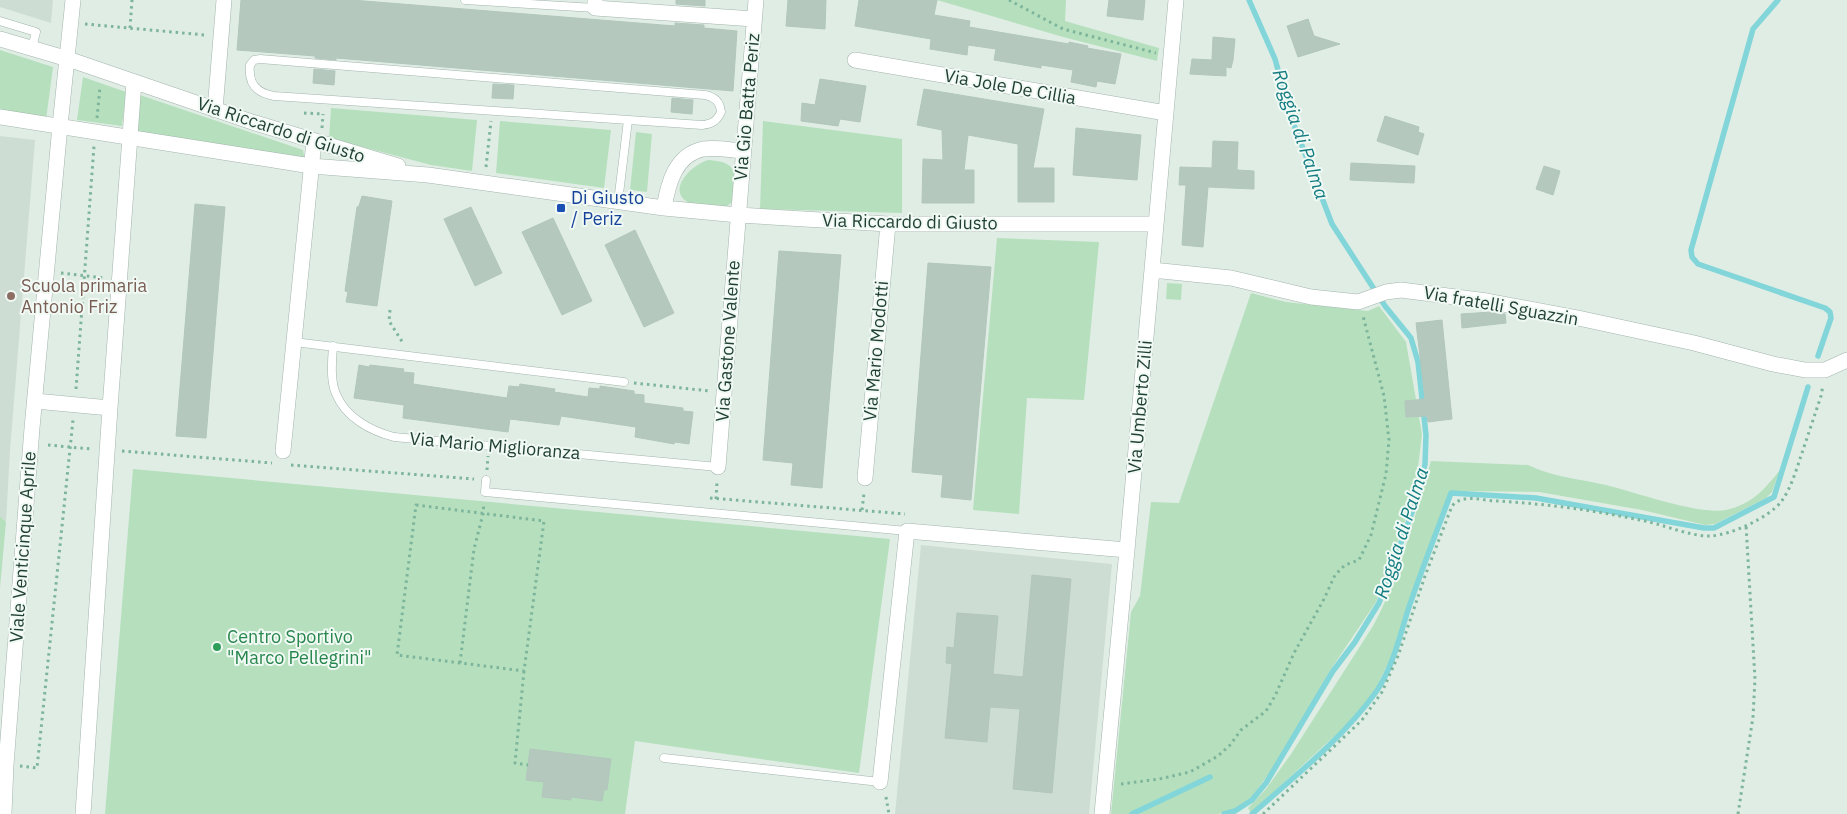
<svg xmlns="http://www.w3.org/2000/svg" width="1847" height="814" viewBox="0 0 1847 814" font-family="'IBM Plex Sans',sans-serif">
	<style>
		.built { fill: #ceddd4 }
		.green { fill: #b6e0bd }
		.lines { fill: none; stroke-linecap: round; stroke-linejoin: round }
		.stream { stroke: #82d5d8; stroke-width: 5.5 }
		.building { fill: #b5c8be; stroke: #b2c7bc }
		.lane-casing { stroke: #a2b5ac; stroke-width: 9 }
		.street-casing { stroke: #a2b5ac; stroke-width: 16 }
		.path { stroke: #7db49c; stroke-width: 3; stroke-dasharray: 2.5 4; stroke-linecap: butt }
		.lane { stroke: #fff; stroke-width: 8 }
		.street { stroke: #fff; stroke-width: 15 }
		.transit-dot { fill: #1a4fb4; stroke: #f1f9f4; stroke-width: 2 }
		.education-dot { fill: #8d6e63; stroke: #f1f9f4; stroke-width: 2 }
		.leisure-dot { fill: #2e9e5b; stroke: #f1f9f4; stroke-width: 2 }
		.labels { text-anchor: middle; stroke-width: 4; stroke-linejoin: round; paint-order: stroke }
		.street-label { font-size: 18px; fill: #1f3f32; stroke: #f1f9f4 }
		.transit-label { font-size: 18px; fill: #164399; stroke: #f1f9f4; text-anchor: start }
		.education-label { font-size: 18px; fill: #785e54; stroke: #f1f9f4; text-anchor: start }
		.leisure-label { font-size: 18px; fill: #27864d; stroke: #f1f9f4; text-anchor: start }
		.water-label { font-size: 19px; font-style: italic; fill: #137c81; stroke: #f1f9f4 }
	</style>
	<rect width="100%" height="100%" fill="#e0ede5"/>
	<!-- built -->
	<path class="built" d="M0 0H53L51 23 0 7Z
		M0 136 35 140 10 451 6 522 0 516Z
		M921 545 1112 564 1089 814H895Z"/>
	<!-- green -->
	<path class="green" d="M937 0H1066L1065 21 1159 48 1157 61 1063 37Z
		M0 50 53 67 46 120 0 111Z
		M83 77 126 92 122 126 77 120Z
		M140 95 303 150 305 161 138 131Z
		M331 108 477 120 472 171 431 165 329 138Z
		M500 121 611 130 604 188 496 173Z
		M763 121 902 139V213L760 209Z
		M636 132 652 134 647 192 630 190Z
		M708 160C741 162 735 175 732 202L725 208C715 207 700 209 691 204 664 192 691 165 708 160Z
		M997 238 1099 242 1084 400 1027 398 1019 514 973 510Z
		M1167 283 1182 284 1181 300 1166 299Z
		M1251 293 1286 302 1368 311 1379 306 1406 342 1422 434 1415 493 1376 602 1331 669 1279 760 1251 798 1234 810 1218 814H1111L1131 612 1140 596 1151 502 1179 503Z
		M1431 461 1528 465C1552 477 1580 479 1606 485 1634 492 1699 515 1726 510 1752 504 1764 490 1780 470L1772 492 1766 498 1715 524 1705 525 1642 510 1539 492 1450 491 1419 573 1393 653 1376 688 1356 716 1251 813 1248 808 1266 789 1291 754 1373 626C1401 575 1414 517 1431 461Z
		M133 469 890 539 859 773 635 741 625 814H105Z
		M0 516 6 522 0 588Z"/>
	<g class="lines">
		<!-- stream -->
		<path class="stream" d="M1778 0 1753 29 1691 250 1692 257 1698 264 1825 308 1830 312 1831 318 1818 356
			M1132 814 1210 777
			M1224 814 1235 811 1252 800 1266 783 1333 671 1355 642 1379 603 1419 493 1425 464 1426 435 1418 362 1411 338 1385 306 1332 224 1291 117 1275 59 1249 0
			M1252 814C1294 777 1344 737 1376 692 1393 667 1400 635 1409 607 1422 569 1437 531 1451 493L1536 498 1704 528H1714L1774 497 1808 387"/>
	</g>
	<!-- building -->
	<path class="building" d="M241 0H352L675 26V23L704 25V28L737 31 733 91 336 58V60L315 58V56L237 50Z
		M676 0H705V6L676 4Z
		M788 0H826L825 29 786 26Z
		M859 0H937L934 15 970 21 969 27 1069 44V42L1088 46 1087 48 1121 54 1115 84 1097 81 1096 87 1071 82 1073 70 1041 65V68L994 60 996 49 968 45 967 55 930 49 931 39 855 26Z
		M1109 0H1145L1143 20 1107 16Z
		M1308 19 1314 36 1340 44 1298 57 1287 26Z
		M1213 37 1235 39 1233 60 1231 68 1226 67V76L1190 74 1192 59 1212 60Z
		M314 69 335 71 334 85 313 83Z
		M820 79 866 86 860 122 840 119 838 126 801 121 802 103 815 105Z
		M493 84 514 85 513 99 492 98Z
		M924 89 1044 109 1033 168H1054V202H1018V144L968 135 964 170H974V203H922L923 159 943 160 942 130 917 125Z
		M672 98 693 100 692 114 671 112Z
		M1385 116 1419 127 1418 132 1424 134 1418 155 1377 141Z
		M1076 128 1141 135 1137 180 1073 175Z
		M1213 141 1238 142 1237 170 1254 171V189L1208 187 1203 247 1182 245 1186 185H1179L1180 167 1212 168Z
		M1351 163 1415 166 1414 183 1350 180Z
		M1544 166 1560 171 1553 195 1536 189Z
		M362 196 392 201 377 306 346 302 348 292 345 291 357 207 359 206Z
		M195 204 225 207 206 438 176 436Z
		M471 207 502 273 475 286 444 219Z
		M553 218 592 301 562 315 522 232Z
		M635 230 674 313 644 327 605 245Z
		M779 251 841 255 822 488 791 485 793 463 763 460Z
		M928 263 991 267 971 500 941 497 943 475 912 472Z
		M1492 312 1505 314 1506 323 1462 328 1461 314Z
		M1442 320 1452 419 1428 422 1427 416 1406 417 1405 401 1425 399 1416 323Z
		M359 365 369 367 370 365 404 369 403 372 414 373 413 384 507 398 509 386 519 387 520 384 555 389 554 392 588 397 589 388 600 389V386L634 391V394L644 395V403L683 408V411L693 412 689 444 675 442 674 444 635 437 636 427 561 416 559 425 510 419 508 432 403 418 404 405 354 398Z
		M1032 575 1071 579 1052 793 1013 789 1020 709 990 707 987 742 945 738 952 664 946 663 947 647 954 648 957 613 998 616 993 674 1023 677Z
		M530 749 611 759 607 790H604L602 801 571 797V800L542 797 544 782 526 780Z"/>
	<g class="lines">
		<!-- lane casing -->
		<g class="lane-casing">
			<path id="lane" d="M465 0 595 8
				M0 21 36 32 32 48
				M260 59 705 95C715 97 720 102 721 112 717 121 712 124 702 125L274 96C256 93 248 83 250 65L254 60Z
				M618 202 628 120
				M294 342 624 382
				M333 346C332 361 330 380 336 394 346 418 371 431 394 437L718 467
				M486 480 485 492 907 531
				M664 758 880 782"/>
		</g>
		<!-- street casing -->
		<g class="street-casing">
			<path id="street" d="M595 0V8L754 19
				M0 39 68 59 252 122 398 166
				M855 60 1166 113
				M215 110 224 0
				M0 117 311 166 428 175 664 208 738 215 888 224H1156
				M664 208C668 184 675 155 703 149 716 147 730 150 743 151
				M1152 270 1231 278 1311 297 1358 302 1386 292 1401 290 1487 301 1578 318 1694 343 1773 364 1805 370H1825L1847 360
				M35 401 110 408
				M283 451 314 141
				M718 467 756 0
				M865 478 888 224
				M880 782 907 531 1127 550
				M4 814 6 765 32 428 60 126 73 0
				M83 814 110 408 134 82
				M1102 814 1127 550 1176 0"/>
		</g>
		<!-- path -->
		<path class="path" d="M1009 0 1063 29 1156 53
			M85 24 205 35
			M130 28 132 0
			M304 113 323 114
			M97 118 100 87
			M322 128 323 114
			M486 167 491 121
			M61 273 105 278
			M134 281 143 282
			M390 310 389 321 403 343
			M634 383 710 391
			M76 389 94 146
			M48 445 91 449
			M122 451 272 463
			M291 465 474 479
			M487 470 488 456
			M710 498 905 514
			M716 499 717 482
			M416 505 544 521 524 671 397 655Z
			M862 510 864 493
			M460 663 474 549 483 514 484 503
			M524 671 515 763 528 765
			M20 766 37 768 73 420
			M1121 784 1159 779 1190 772 1218 756 1230 745 1241 730 1266 711 1275 696 1294 653 1324 599 1335 575 1345 565 1359 560 1371 535 1386 474 1389 440 1384 396 1363 316
			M886 797 889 814
			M1263 814 1362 720 1382 692 1398 656 1425 576 1452 506C1463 493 1482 501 1498 501 1546 504 1593 510 1640 520 1663 524 1687 536 1710 536 1731 535 1768 518 1781 502 1792 487 1797 467 1803 450 1809 432 1815 414 1821 396L1823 385
			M1738 814 1753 717 1755 679 1746 525"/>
		<!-- lane -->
		<use href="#lane" class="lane"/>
		<!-- street -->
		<use href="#street" class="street"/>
	</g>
	<!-- markers -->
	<rect class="transit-dot" x="556" y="203" width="10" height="10" rx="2.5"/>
	<circle class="education-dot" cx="11" cy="296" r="5"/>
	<circle class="leisure-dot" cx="217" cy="647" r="5"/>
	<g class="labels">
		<!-- street labels -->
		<g class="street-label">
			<text transform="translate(1010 87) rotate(10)" y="6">Via Jole De Cillia</text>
			<text transform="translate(747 107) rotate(-85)" y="6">Via Gio Batta Periz</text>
			<text transform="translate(281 130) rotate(18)" y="6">Via Riccardo di Giusto</text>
			<text transform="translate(910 222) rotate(1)" y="6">Via Riccardo di Giusto</text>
			<text transform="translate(1501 306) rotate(10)" y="6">Via fratelli Sguazzin</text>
			<text transform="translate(728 341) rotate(-86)" y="6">Via Gastone Valente</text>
			<text transform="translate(876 351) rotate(-85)" y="6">Via Mario Modotti</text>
			<text transform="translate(1140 407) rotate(-85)" y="6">Via Umberto Zilli</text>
			<text transform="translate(495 446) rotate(5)" y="6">Via Mario Miglioranza</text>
			<text transform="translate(23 547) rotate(-86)" y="6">Viale Venticinque Aprile</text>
		</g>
		<!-- transit labels -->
		<g class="transit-label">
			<text x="571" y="204">Di Giusto<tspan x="571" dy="21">/ Periz</tspan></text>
		</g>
		<!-- education labels -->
		<g class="education-label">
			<text x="21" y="292">Scuola primaria<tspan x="21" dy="21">Antonio Friz</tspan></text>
		</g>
		<!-- leisure labels -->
		<g class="leisure-label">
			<text x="227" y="643">Centro Sportivo<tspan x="227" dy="21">"Marco Pellegrini"</tspan></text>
		</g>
		<!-- water labels -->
		<g class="water-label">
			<text transform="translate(1301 134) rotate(71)" y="7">Roggia di Palma</text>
			<text transform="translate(1401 533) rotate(-72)" y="7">Roggia di Palma</text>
		</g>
	</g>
</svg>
